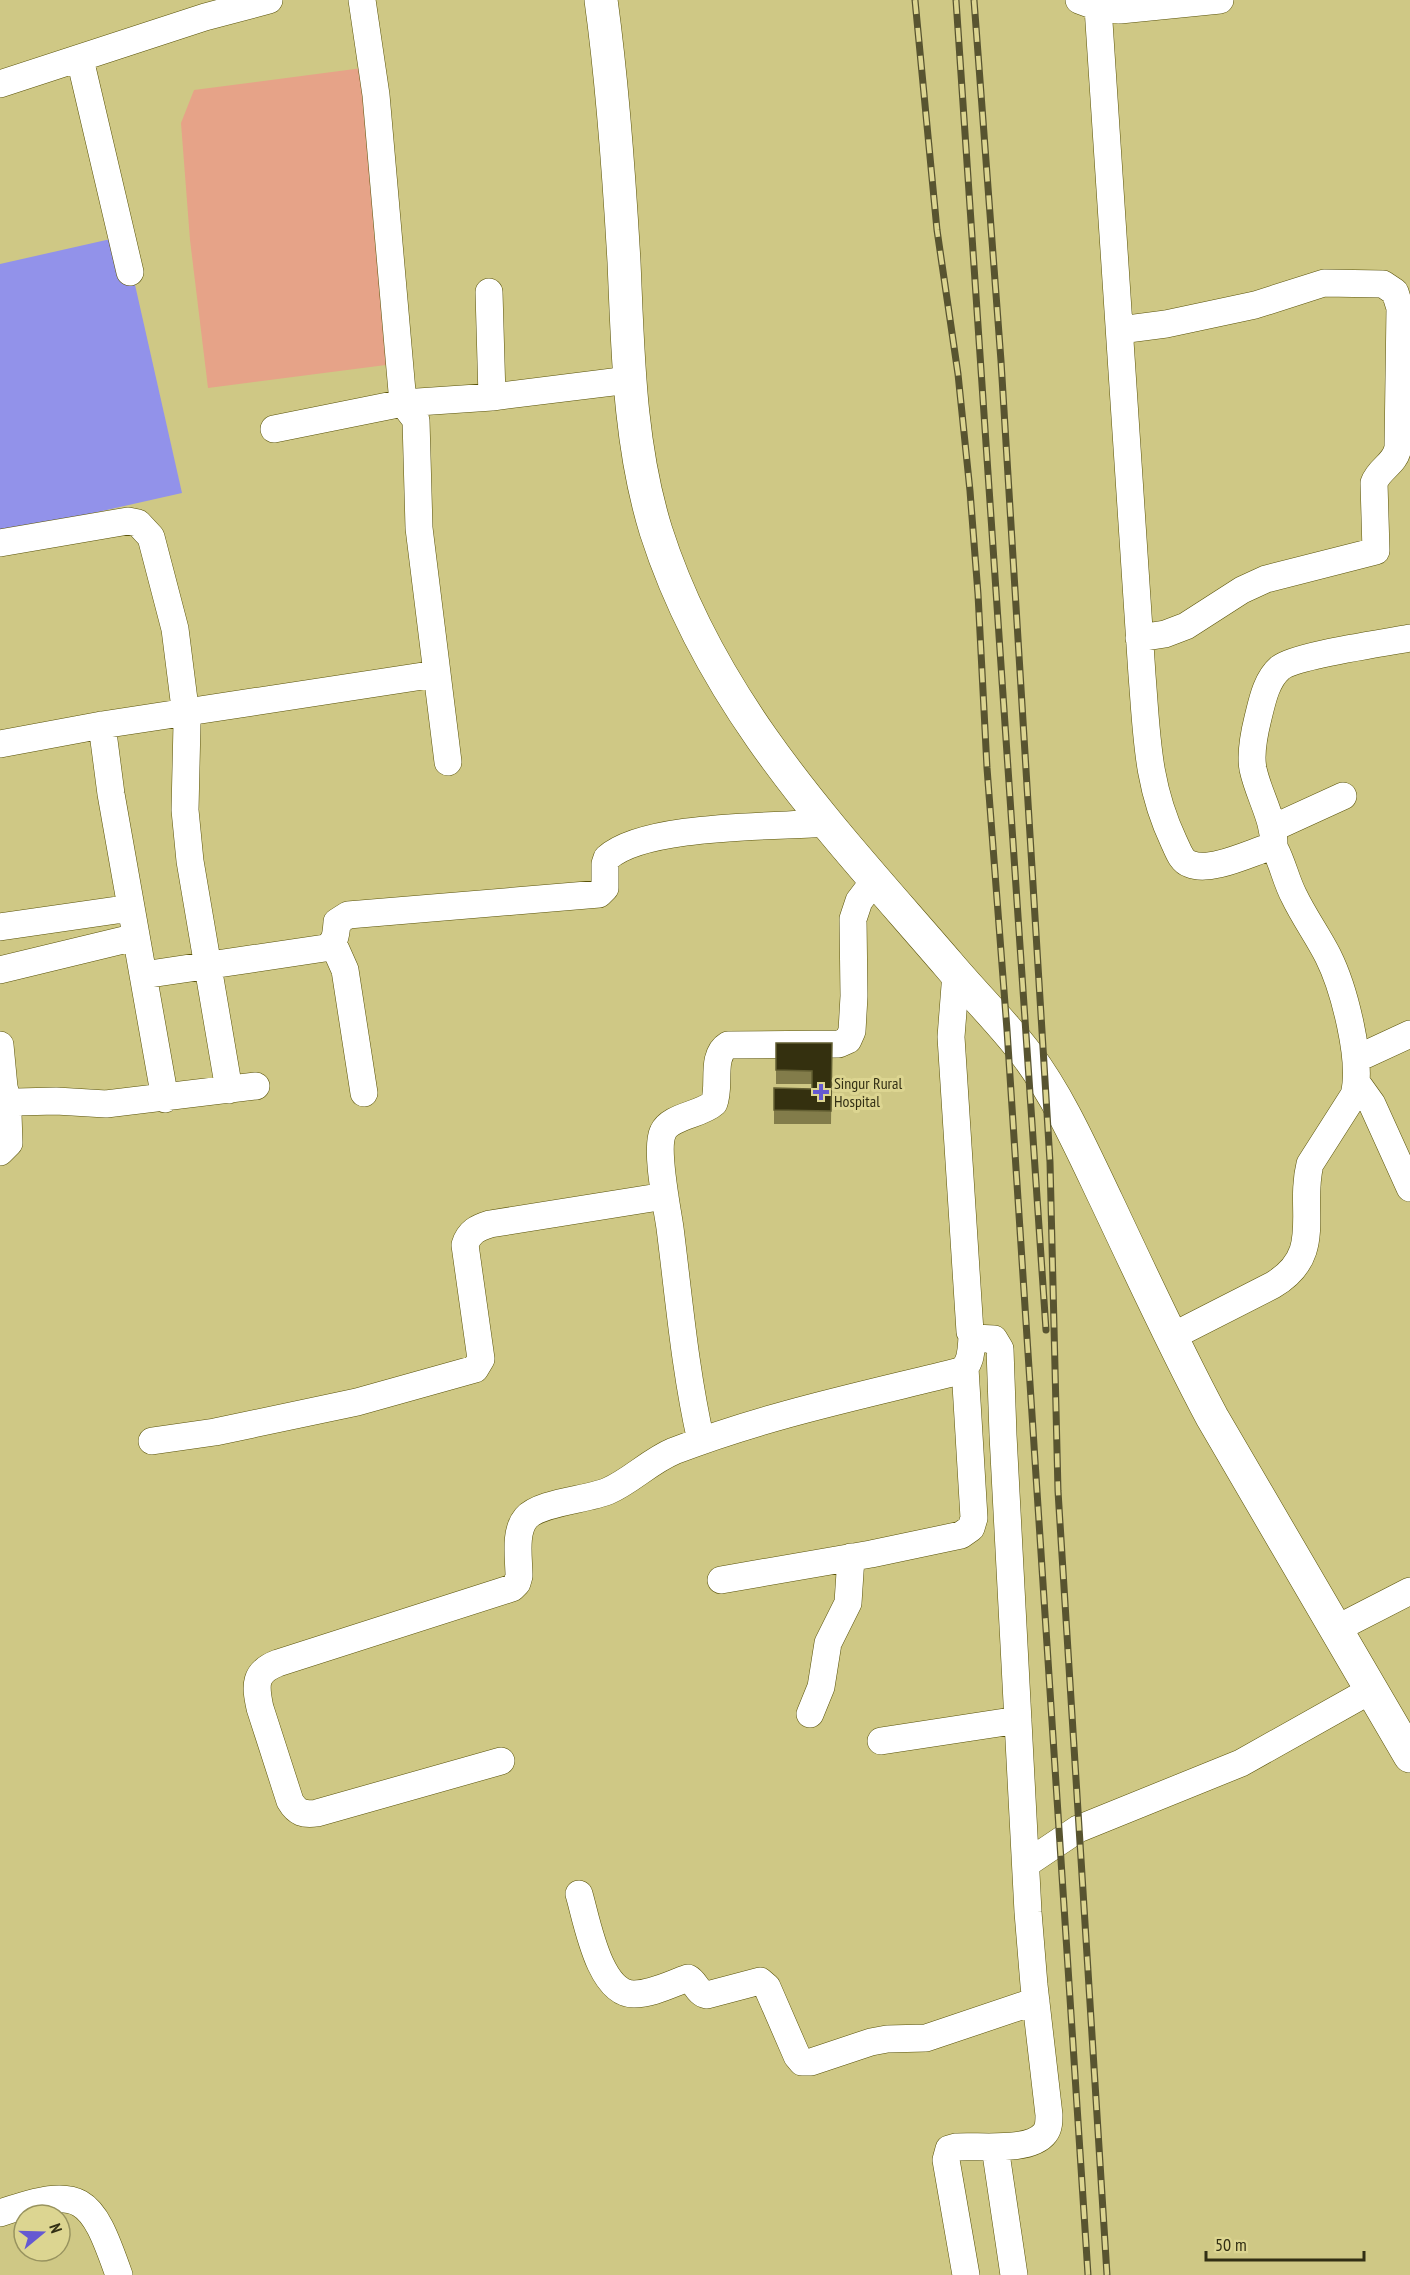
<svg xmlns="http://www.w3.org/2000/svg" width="1410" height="2275" viewBox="0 0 1410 2275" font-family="'PT Sans Narrow',sans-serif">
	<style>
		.green { fill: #e6a388 }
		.water { fill: #9292ea }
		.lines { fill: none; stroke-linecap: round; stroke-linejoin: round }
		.minor-casing { stroke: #595208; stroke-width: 28 }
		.major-casing { stroke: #595208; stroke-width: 34 }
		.minor { stroke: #fff; stroke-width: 27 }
		.major { stroke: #fff; stroke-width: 33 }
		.rail-casing { stroke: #585430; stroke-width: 7 }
		.rail { stroke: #dcd591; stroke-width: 4.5; stroke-dasharray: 14; stroke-linecap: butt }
		.wall { fill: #827c4a }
		.building { fill: #34300f; stroke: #625e32; stroke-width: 1.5 }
		.poi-dot { fill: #6559d2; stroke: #dcd591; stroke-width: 2 }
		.labels { text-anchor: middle; stroke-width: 6; stroke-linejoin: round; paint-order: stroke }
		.poi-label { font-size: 16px; fill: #322f14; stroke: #dcd591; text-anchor: start }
	</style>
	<rect width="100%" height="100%" fill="#cfc885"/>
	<!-- green -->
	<path class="green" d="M370 67 409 362 208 388 190 240 181 123 194 90Z"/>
	<!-- water -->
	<path class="water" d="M124 236 182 493 0 534V264Z"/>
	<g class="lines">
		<!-- minor casing -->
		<g class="minor-casing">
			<path id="minor" d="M362 0 376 95 403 403 416 420 419 528 448 762
				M1079 0 1098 7 1120 10 1220 0
				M1098 7 1142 675C1147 737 1147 785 1174 842 1178 850 1181 861 1190 864 1210 873 1250 853 1270 847L1275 849C1283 864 1286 881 1294 896 1304 917 1318 936 1328 956 1344 988 1363 1061 1354 1095L1310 1164C1298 1212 1325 1254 1273 1285L1171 1337
				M80 59 130 272
				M0 84 205 17 269 0
				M489 292 492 397
				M1120 330 1166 324 1255 305 1324 283 1383 284 1395 292 1400 308 1398 447C1396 464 1379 468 1374 483L1376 551 1266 579 1242 590 1186 626 1165 634 1139 638
				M274 429 403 403 492 397 629 380
				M0 543 128 521 138 523 151 537 175 629 187 724 185 810 190 861 229 1090
				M102 725 111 794 165 1099
				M0 744 102 725 436 674
				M1273 828 1343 796
				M1274 849C1275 819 1259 797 1253 769 1250 753 1254 734 1258 718 1262 702 1266 680 1280 668 1296 655 1385 643 1410 638
				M0 927 131 908
				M333 943 345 970 364 1093
				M0 970 136 937
				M956 973 951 1037 970 1332 974 1338 994 1339 1000 1349 1003 1435 1028 1912 1034 1985 1049 2115C1049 2121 1049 2128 1045 2133 1030 2153 977 2145 956 2147L949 2149 946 2160 966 2275
				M143 975 325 948C336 943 336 934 337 922L348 915 599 894 605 888V864L607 858C644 824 774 827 826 823
				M0 1045 4 1087 9 1108
				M1356 1059 1410 1034
				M1357 1083 1372 1104 1410 1188
				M0 1152 9 1143 8 1114 9 1108 17 1102 56 1101 106 1104 256 1086
				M152 1441 215 1432 357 1402 475 1369 481 1359 465 1245C469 1232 477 1228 490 1224L665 1196
				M701 1441C685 1371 679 1299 670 1228 667 1207 655 1149 663 1132 670 1116 701 1115 714 1103 721 1086 710 1056 728 1045L839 1044 848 1040 852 1031 854 996 853 919 859 901 875 880
				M721 1580 871 1554 961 1535 971 1528 974 1518 965 1368
				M1336 1629 1410 1591
				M810 1714 821 1687 828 1643 848 1603 851 1557
				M881 1741 1018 1720
				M501 1761 317 1813C304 1815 297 1813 290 1801L260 1708C255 1685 254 1672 278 1663L512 1588 517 1583 519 1576C519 1559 514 1532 526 1518 540 1502 587 1500 608 1491 631 1481 650 1461 674 1451 767 1415 864 1395 960 1371 972 1365 971 1349 972 1337
				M1026 1864 1078 1829 1241 1763 1371 1690
				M579 1894C587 1921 599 1994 634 1994 652 1994 671 1984 688 1978 696 1982 697 1993 707 1995L760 1981 767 1987 797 2056 802 2062H811L871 2042 887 2039 926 2038 1036 2001
				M995 2147 1014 2275
				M0 2213C82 2185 91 2195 119 2275"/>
		</g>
		<!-- major casing -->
		<g class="major-casing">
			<path id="major" d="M601 0C613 87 619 174 624 262 628 353 629 444 656 531 712 706 831 828 948 964 974 995 1003 1023 1027 1055 1060 1099 1083 1152 1107 1202 1141 1274 1174 1346 1212 1417L1410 1756"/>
		</g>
		<!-- minor -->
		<use href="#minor" class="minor"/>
		<!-- major -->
		<use href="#major" class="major"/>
		<!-- rail casing -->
		<g class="rail-casing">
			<path id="rail" d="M915 0 937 230 958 374 970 491 978 594 987 768 1007 1030 1088 2275
				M956 0 1046 1330
				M974 0 1001 361 1050 1162 1058 1491 1107 2275"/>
		</g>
		<!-- rail -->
		<use href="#rail" class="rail"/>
	</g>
	<!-- wall -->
	<path class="wall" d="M776 1043H832L831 1124H774V1088L812 1089V1084H776Z"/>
	<!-- building -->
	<path class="building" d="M776 1043H832L831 1111 774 1110V1088L812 1089V1071L776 1070Z"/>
	<!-- markers -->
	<path class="poi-dot" d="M818 1083h6v6h6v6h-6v6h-6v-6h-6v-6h6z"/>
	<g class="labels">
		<!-- poi labels -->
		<g class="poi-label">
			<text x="834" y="1089">Singur Rural<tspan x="834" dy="18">Hospital</tspan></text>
		</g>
	</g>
	<!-- north arrow -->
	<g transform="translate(42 2233) rotate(71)"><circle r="28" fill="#dcd591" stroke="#98935f" stroke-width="1.5"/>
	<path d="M0-4.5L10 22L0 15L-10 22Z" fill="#6559d2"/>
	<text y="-9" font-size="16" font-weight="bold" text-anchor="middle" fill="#322f14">N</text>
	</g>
	<!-- scale -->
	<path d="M1206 2251v9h158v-9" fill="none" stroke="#322f14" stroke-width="3"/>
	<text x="1215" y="2251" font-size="18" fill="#322f14" stroke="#dcd591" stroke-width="4.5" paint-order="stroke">50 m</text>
</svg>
